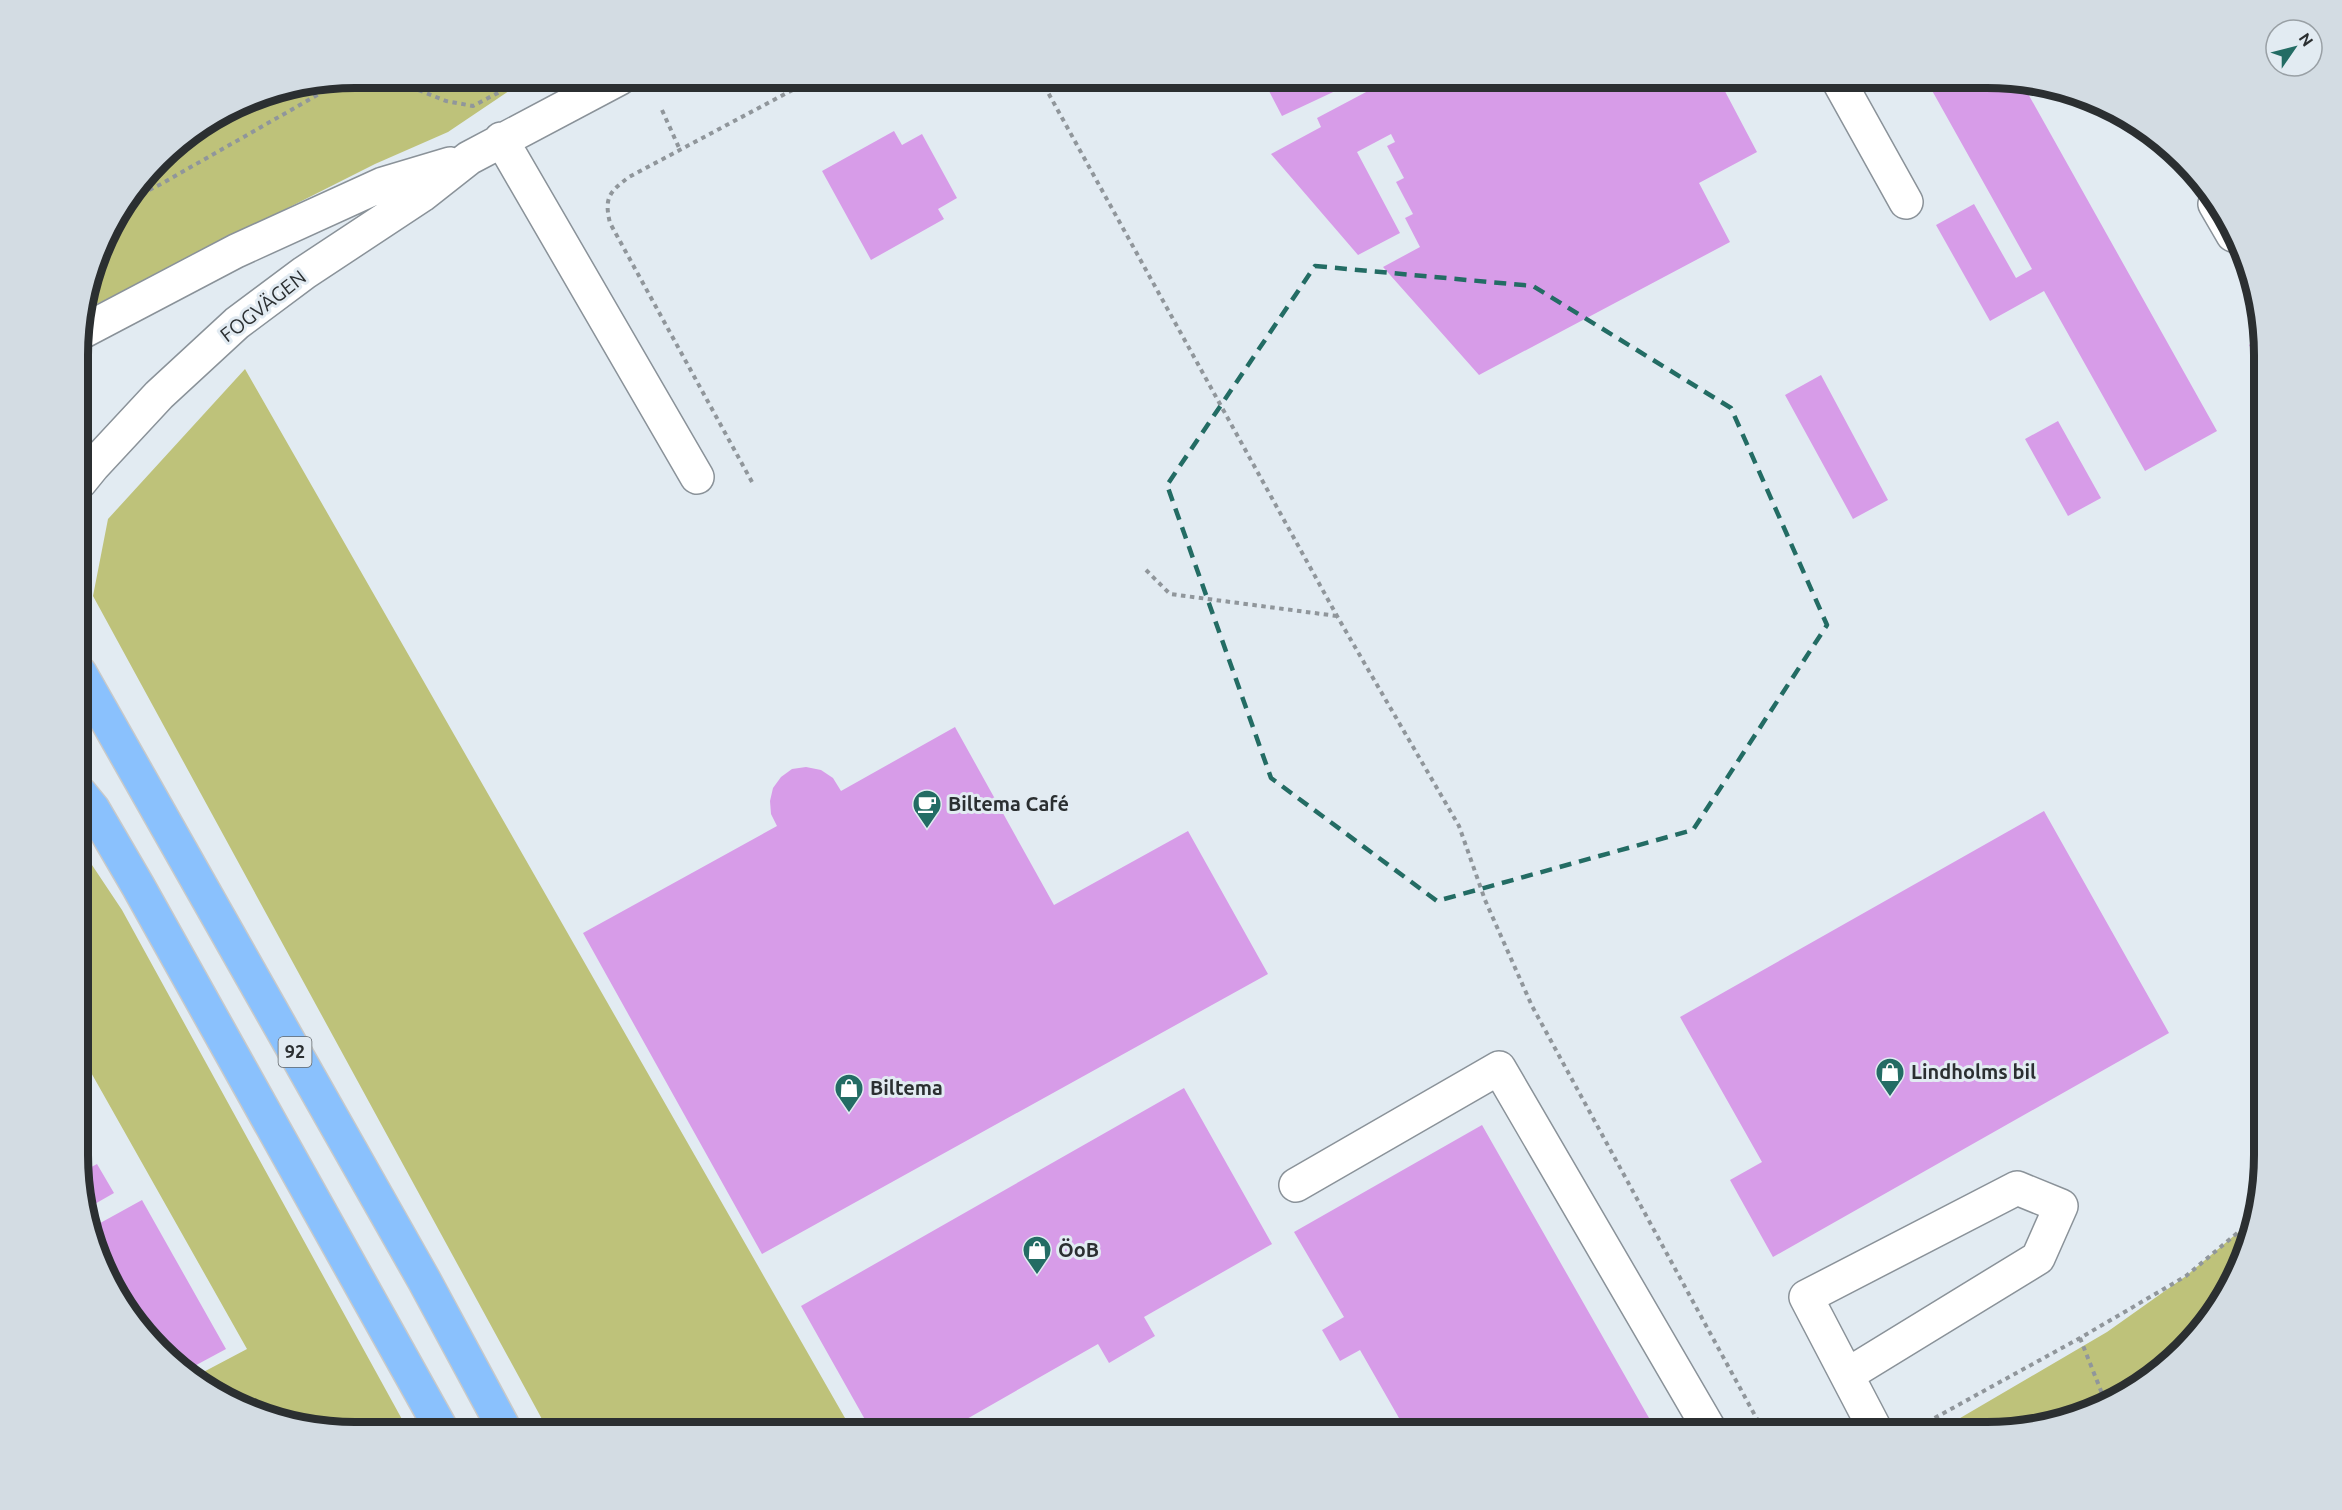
<svg xmlns="http://www.w3.org/2000/svg" width="2342" height="1510" viewBox="0 0 2342 1510" font-family="Ubuntu,sans-serif">
	<style>
		.green { fill: #bec27a }
		.building { fill: #d79ce8 }
		.lines { fill: none; stroke-linecap: round; stroke-linejoin: round }
		.minor-casing { stroke: #8a9299; stroke-width: 36 }
		.highway-casing { stroke: #c8c9c9; stroke-width: 36 }
		.path { stroke: #90969b; stroke-width: 4; stroke-dasharray: 4.5 4.5; stroke-linecap: butt }
		.minor { stroke: #fff; stroke-width: 33 }
		.highway { stroke: #8ac1fd; stroke-width: 33 }
		.marked { fill: none; stroke: #236c64; stroke-width: 4.5; stroke-dasharray: 12 8; stroke-linejoin: round }
		.labels { text-anchor: middle; stroke-width: 6; stroke-linejoin: round; paint-order: stroke }
		.shield { fill: #e2ebf2; stroke: #62676b; stroke-width: 1.5 }
		.shield-label { font-size: 18px; font-weight: bold; fill: #2b2f31 }
		.street-label { font-size: 20px; fill: #2b2f31; stroke: #e2ebf2 }
		.poi-label { font-size: 20px; font-weight: bold; fill: #2b2f31; stroke: #e2ebf2; text-anchor: start }
		.rim { fill: none; stroke: #2b2f31; stroke-width: 8 }
	</style>
	<rect width="100%" height="100%" fill="#e2ebf2"/>
	<!-- green -->
	<path class="green" d="M355 78H528L448 132 375 164 83 311 107 232 172 147 249 99Z
		M245 369 853 1432H854H549L93 596 108 519Z
		M80 847 122 910 409 1432H355L283 1422 201 1385 194 1377 247 1349 80 1053Z
		M2254 1219 2249 1244 2217 1309 2134 1387 2069 1407 2030 1424 2005 1431H1938L2107 1332 2186 1276Z"/>
	<!-- building -->
	<path class="building" d="M1293 78H1363L1282 116 1269 91Z
		M1383 78H1718L1757 152 1699 183 1730 242 1479 375 1383 267 1420 247 1405 218 1413 214 1396 182 1404 178 1387 146 1395 142 1391 134 1357 152 1400 233 1358 255 1271 154 1321 127 1317 118 1385 82Z
		M1925 78H1987L2022 83 2217 431 2145 471 2044 291 1990 321 1936 225 1974 204 2016 278 2032 269Z
		M894 131 902 145 922 134 957 198 938 209 944 219 871 260 822 171Z
		M2263 337V370L2249 345Z
		M1821 375 1888 500 1853 519 1785 395Z
		M2058 421 2101 498 2068 516 2025 439Z
		M955 727 1054 905 1188 831 1268 974 762 1254 583 933 777 826 771 814 770 801 773 788 781 777 792 769 806 767 821 770 833 778 841 791Z
		M2044 811 2169 1033 1773 1257 1730 1180 1762 1162 1680 1017Z
		M1184 1088 1272 1244 1144 1317 1155 1336 1109 1363 1098 1344 944 1432H872L801 1306Z
		M1482 1125 1657 1432H1407L1360 1350 1340 1361 1322 1330 1344 1317 1294 1232Z
		M97 1164 114 1193 86 1209 80 1191V1173Z
		M142 1200 226 1349 187 1370 115 1294 93 1227Z"/>
	<g class="lines">
		<!-- minor casing -->
		<g class="minor-casing">
			<path id="minor" d="M1837 78 1906 202
				M501 139 697 477
				M2215 204 2233 235
				M80 333 236 251 383 184 450 164
				M80 482 93 466 159 395 237 323 304 273 422 195 469 158 620 78
				M1296 1185 1499 1068 1711 1432
				M1847 1375 2038 1258 2061 1206 2017 1188 1806 1297 1876 1431"/>
		</g>
		<!-- highway casing -->
		<g class="highway-casing">
			<path id="highway" d="M80 673 424 1280 506 1432
				M80 793 93 809 138 886 443 1432"/>
		</g>
		<!-- path -->
		<path class="path" d="M1040 78 1337 616 1459 826 1485 900 1532 1006 1764 1432
			M339 83H401L446 101 473 106 526 78
			M662 110 680 150
			M133 198 161 184 342 81
			M752 482 610 223C604 198 609 192 629 177L815 78
			M1146 570 1170 594 1337 616
			M2080 1338 2105 1401
			M1911 1431 2080 1338 2186 1276 2254 1219"/>
		<!-- minor -->
		<use href="#minor" class="minor"/>
		<!-- highway -->
		<use href="#highway" class="highway"/>
	</g>
	<!-- marked area -->
	<path class="marked" d="M1315 266 1533 286 1731 408 1827 625 1693 830 1437 901 1271 778 1167 485Z"/>
	<!-- icons -->
	<defs>
		<g id="cafe-pin" transform="scale(1.5)"><path d="M0 17L-7.5 6A9.5 9.5 0 1 1 7.5 6Z" fill="#236c64" stroke="#e2ebf2"/><path d="M-5.5-4.5H6V0H3Q3 3.5 0 3.5H-2.5Q-5.5 3.5-5.5 0ZM3-3.2v2h1.7v-2ZM-6 4.5H4V6H-6Z" fill="#fff"/></g>
		<g id="shop-pin" transform="scale(1.5)"><path d="M0 17L-7.5 6A9.5 9.5 0 1 1 7.5 6Z" fill="#236c64" stroke="#e2ebf2"/><path d="M-5-2.5h2.3a2.7 3.5 0 0 1 5.4 0H5L5.5 6h-11ZM-1.5-2.5h3a1.5 2.3 0 0 0-3 0Z" fill="#fff"/></g>
	</defs>
	<g fill-rule="evenodd">
		<use href="#cafe-pin" x="927" y="804"/>
		<use href="#shop-pin" x="1890" y="1072"/>
		<use href="#shop-pin" x="849" y="1088"/>
		<use href="#shop-pin" x="1037" y="1250"/>
	</g>
	<g class="labels">
		<!-- shield labels -->
		<rect class="shield" x="278.5" y="1037" width="33" height="30" rx="4.5"/>
		<g class="shield-label">
			<text x="295" y="1058">92</text>
		</g>
		<!-- street labels -->
		<g class="street-label">
			<text transform="translate(263 306) rotate(-38)" y="7">FOGVÄGEN</text>
		</g>
		<!-- poi labels -->
		<g class="poi-label">
			<text x="948" y="811">Biltema Café</text>
			<text x="1911" y="1079">Lindholms bil</text>
			<text x="870" y="1095">Biltema</text>
			<text x="1058" y="1257">ÖoB</text>
		</g>
	</g>
	<!-- crop -->
	<path d="M0 0H2342V1510H0ZM355 88H1987A267 267 0 0 1 2254 355V1155A267 267 0 0 1 1987 1422H355A267 267 0 0 1 88 1155V355A267 267 0 0 1 355 88Z" fill="#d3dce3" fill-rule="evenodd"/>
	<path class="rim" d="M355 88H1987A267 267 0 0 1 2254 355V1155A267 267 0 0 1 1987 1422H355A267 267 0 0 1 88 1155V355A267 267 0 0 1 355 88Z"/>
	<!-- north arrow -->
	<g transform="translate(2294 48) rotate(55)"><circle r="28" fill="#e2ebf2" stroke="#99a0a5" stroke-width="1.5"/>
	<path d="M0-4.5L10 22L0 15L-10 22Z" fill="#236c64"/>
	<text y="-9" font-size="16" font-weight="bold" text-anchor="middle" fill="#2b2f31">N</text>
	</g>
</svg>
